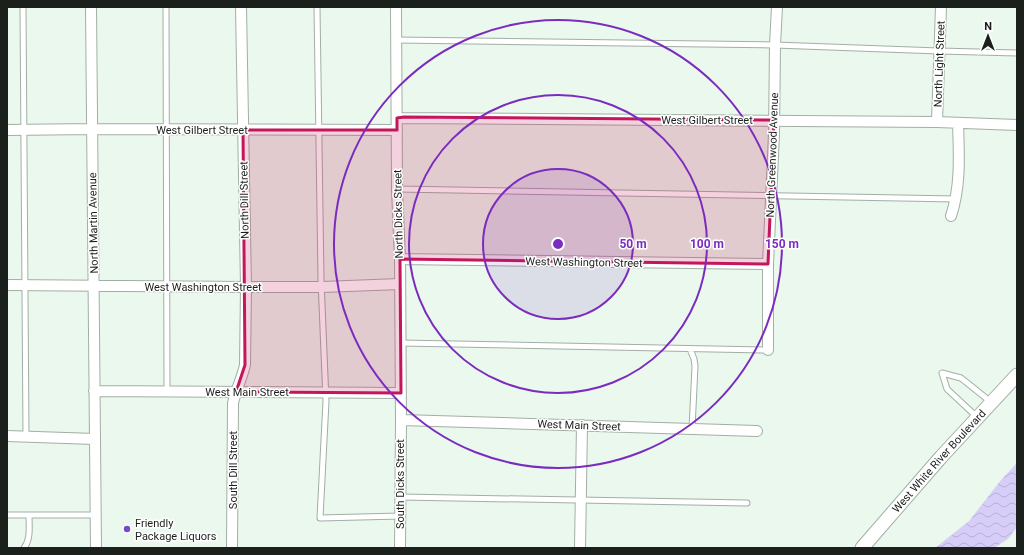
<svg xmlns="http://www.w3.org/2000/svg" width="1024" height="555" viewBox="0 0 1024 555" font-family="Roboto,sans-serif">
	<style>
		.water { fill: url(#water-waves) }
		.lines { fill: none; stroke-linecap: round; stroke-linejoin: round }
		.service-casing { stroke: #a2afa5; stroke-width: 7 }
		.minor-casing { stroke: #a2afa5; stroke-width: 12 }
		.tertiary-casing { stroke: #a2afa5; stroke-width: 15 }
		.service { stroke: #fff; stroke-width: 5 }
		.minor { stroke: #fff; stroke-width: 10 }
		.tertiary { stroke: #fff; stroke-width: 13 }
		.marked { fill: #c2185b; fill-opacity: 0.2; stroke: #c2185b; stroke-width: 3; stroke-linejoin: round }
		.ring { fill: none; stroke: #7b2cbf; stroke-width: 2 }
		.poi-dot { fill: #734dc6; stroke: #fff; stroke-width: 1.5 }
		.labels { text-anchor: middle; stroke-width: 3; stroke-linejoin: round; paint-order: stroke }
		.street-label { font-size: 11px; fill: #1b201c; stroke: #fff }
		.poi-label { font-size: 11px; fill: #1b201c; stroke: #fff; text-anchor: start }
		.centre { fill: #7b2cbf; stroke: #fff; stroke-width: 2 }
		.ring-label { font-size: 12px; text-anchor: middle; font-weight: bold; fill: #7b2cbf; stroke: #fff; stroke-width: 3; stroke-linejoin: round; paint-order: stroke }
	</style>
	<defs>
		<pattern id="water-waves" width="16" height="10" patternUnits="userSpaceOnUse"><rect width="16" height="10" fill="#d6cef8"/><path d="M0 5q4-4 8 0t8 0" fill="none" stroke="#b7b1d4"/></pattern>
	</defs>
	<rect width="100%" height="100%" fill="#eaf8ed"/>
	<!-- water -->
	<path class="water" d="M1017 463V527L1008 539 994 548H935L969 521 1001 480Z"/>
	<g class="lines">
		<!-- service casing -->
		<g class="service-casing">
			<path id="service" d="M23 7 26 436
				M166 7 167 392
				M317 7 321 280 326 401 320 518 400 516
				M397 40 775 45 939 51 1017 53
				M397 189 956 199
				M400 343 768 350
				M690 349 694 359 695 366 692 429
				M977 417 947 389 942 373 961 378 991 402
				M400 497 747 503
				M7 515H95
				M24 548C31 539 29 526 29 515"/>
		</g>
		<!-- minor casing -->
		<g class="minor-casing">
			<path id="minor" d="M91 7 96 548
				M396 7 397 189 400 259 401 420 400 548
				M397 118 937 122 1017 125
				M937 122 941 7
				M7 130 92 129 397 130
				M951 216C961 186 959 154 958 123
				M400 259 768 264
				M7 285 246 287H322L400 284
				M768 350V264L774 134 775 45 777 7
				M94 391 401 393
				M401 420 757 431
				M7 436 95 439
				M232 548 233 403C236 390 242 378 245 365L246 287 241 7
				M580 548 582 425"/>
		</g>
		<!-- tertiary casing -->
		<g class="tertiary-casing">
			<g id="tertiary">
				<path id="s1" d="M862 548 941 457 1017 375"/>
			</g>
		</g>
		<!-- service -->
		<use href="#service" class="service"/>
		<!-- minor -->
		<use href="#minor" class="minor"/>
		<!-- tertiary -->
		<use href="#tertiary" class="tertiary"/>
	</g>
	<!-- marked area -->
	<path class="marked" d="M404 117 774 120 768 264 400 259 401 393 236 392 245 365 243 130H397V118Z"/>
	<!-- distance rings -->
	<circle cx="558" cy="244" r="75" fill="#7b2cbf" fill-opacity=".12"/>
	<g class="ring">
		<circle cx="558" cy="244" r="75"/>
		<circle cx="558" cy="244" r="149"/>
		<circle cx="558" cy="244" r="224"/>
	</g>
	<!-- markers -->
	<circle class="poi-dot" cx="127" cy="529" r="4"/>
	<g class="labels">
		<!-- street labels -->
		<g class="street-label">
			<text transform="translate(939 64) rotate(-88)" y="4">North Light Street</text>
			<text x="707" y="124">West Gilbert Street</text>
			<text x="202" y="134">West Gilbert Street</text>
			<text transform="translate(772 155) rotate(-88)" y="4">North Greenwood Avenue</text>
			<text transform="translate(244 200) rotate(-91)" y="4">North Dill Street</text>
			<text transform="translate(398 214) rotate(-91)" y="4">North Dicks Street</text>
			<text transform="translate(93 223) rotate(-91)" y="4">North Martin Avenue</text>
			<text transform="translate(584 262) rotate(1)" y="4">West Washington Street</text>
			<text x="203" y="291">West Washington Street</text>
			<text x="247" y="396">West Main Street</text>
			<text transform="translate(579 425) rotate(2)" y="4">West Main Street</text>
			<text dy="4" stroke="none"><textPath href="#s1" startOffset="116">West White River Boulevard</textPath></text>
			<text transform="translate(233 470) rotate(-90)" y="4">South Dill Street</text>
			<text transform="translate(400 484) rotate(-90)" y="4">South Dicks Street</text>
		</g>
		<!-- poi labels -->
		<g class="poi-label">
			<text x="135" y="527">Friendly<tspan x="135" dy="13">Package Liquors</tspan></text>
		</g>
	</g>
	<circle cx="558" cy="244" r="6" class="centre"/>
	<g class="ring-label">
		<text x="633" y="248">50 m</text>
		<text x="707" y="248">100 m</text>
		<text x="782" y="248">150 m</text>
	</g>
	<!-- border -->
	<rect width="1024" height="555" fill="none" stroke="#1b201c" stroke-width="16"/>
	<!-- north arrow -->
	<g transform="translate(988 36)" stroke="#ffffff" stroke-width="3" paint-order="stroke">
	<path d="M0-3L7 15L0 10L-7 15Z" fill="#1b201c"/>
	<text y="-6" font-size="11" font-weight="bold" text-anchor="middle" fill="#1b201c">N</text>
	</g>
</svg>
